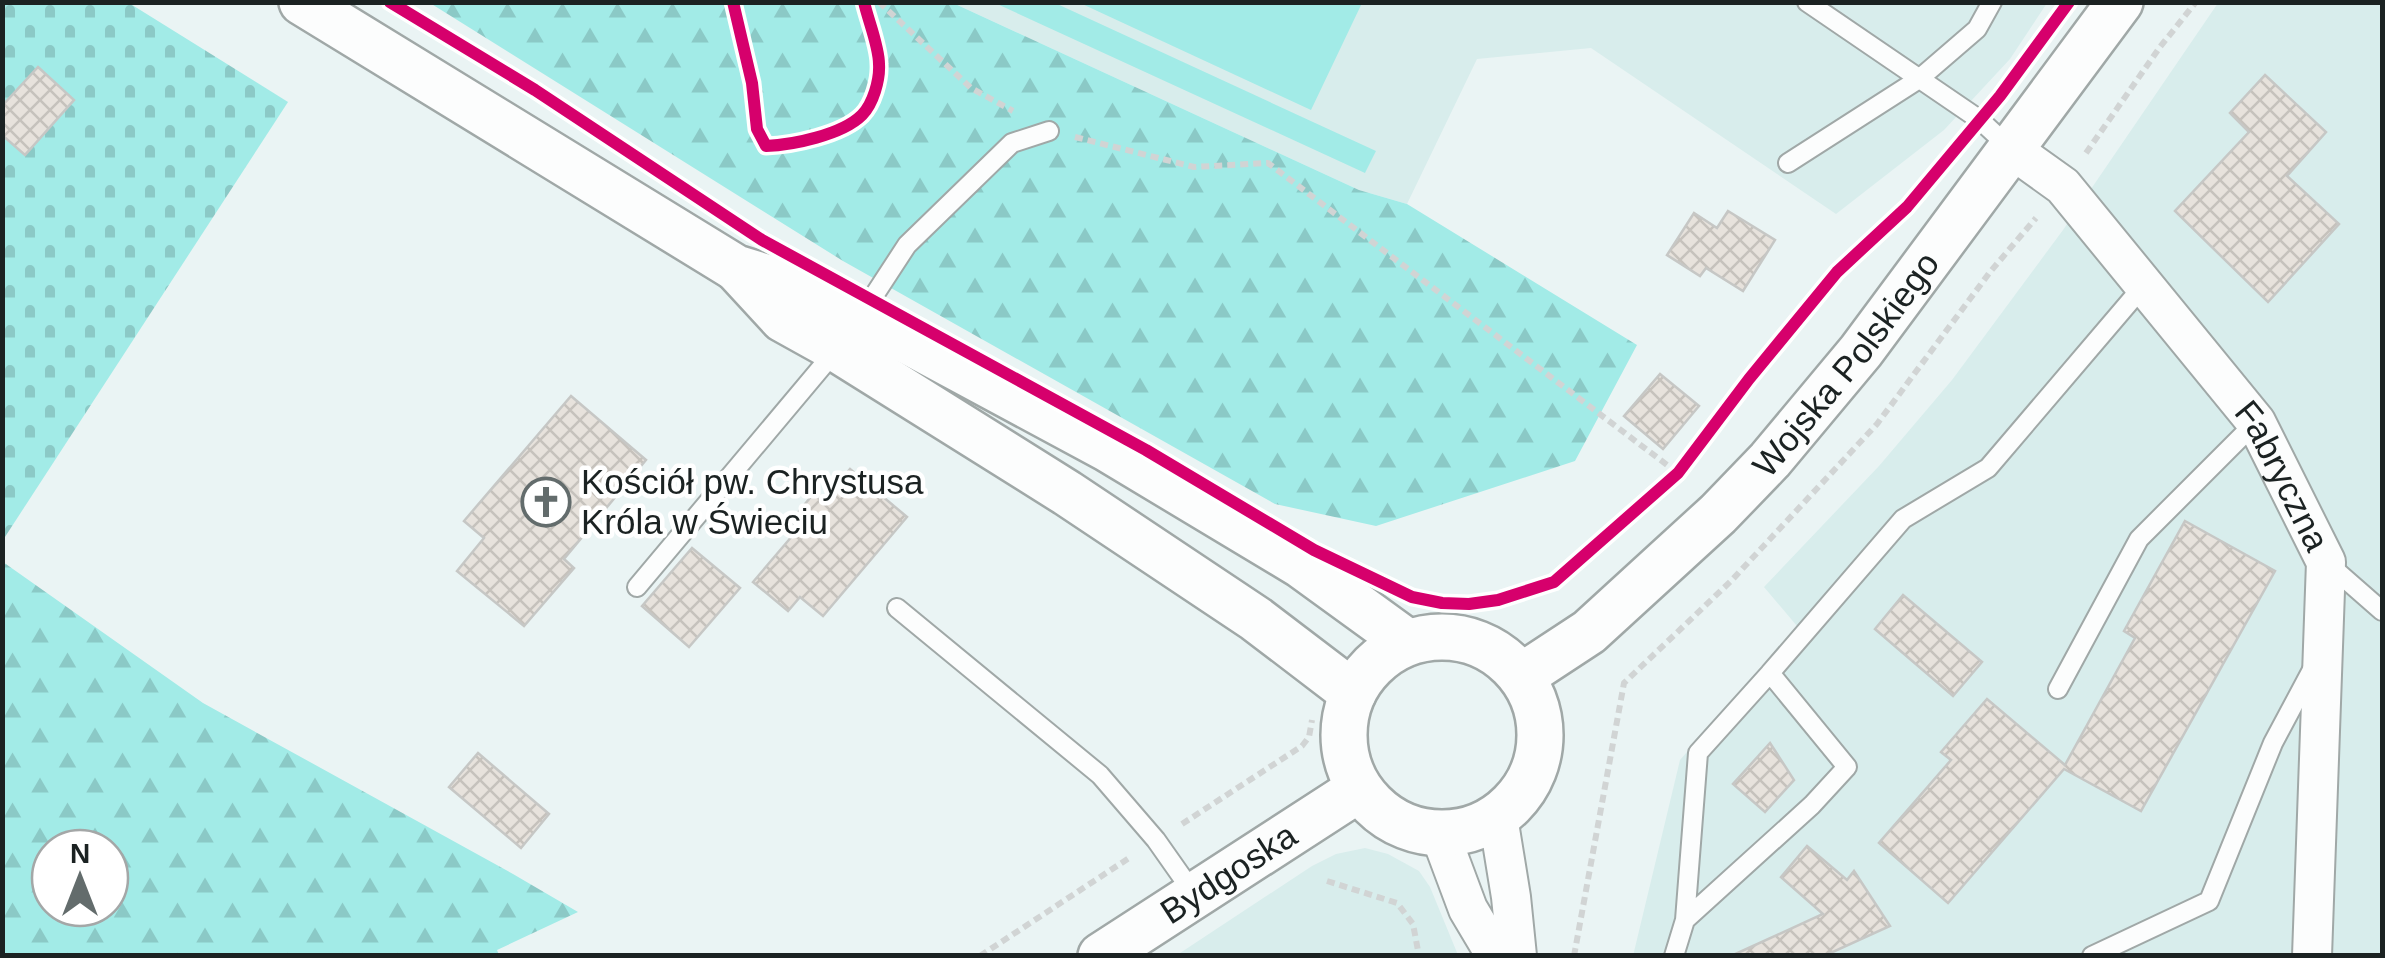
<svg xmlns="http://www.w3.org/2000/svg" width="2385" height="958" viewBox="0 0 2385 958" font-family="Helvetica,sans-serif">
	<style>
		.built { fill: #d8edec }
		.forest { fill: url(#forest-firs); fill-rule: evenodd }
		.cemetery { fill: url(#cemetery-stones) }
		.green { fill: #a2ebe7 }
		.building { fill: url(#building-cross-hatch); stroke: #c6c7c5; stroke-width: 2.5 }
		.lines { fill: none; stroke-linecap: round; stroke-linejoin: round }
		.service-casing { stroke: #a0a8a7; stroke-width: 22 }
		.minor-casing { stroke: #a0a8a7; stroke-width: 42 }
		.tertiary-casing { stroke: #a0a8a7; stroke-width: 50 }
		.path { stroke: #d1d4d4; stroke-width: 6; stroke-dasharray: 8 5; stroke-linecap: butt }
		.service { stroke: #fcfdfd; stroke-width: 18 }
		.minor { stroke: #fcfdfd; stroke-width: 38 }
		.tertiary { stroke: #fcfdfd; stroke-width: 45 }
		.cycleway-casing { stroke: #fff; stroke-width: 19 }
		.cycleway { stroke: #d6006c; stroke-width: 12 }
		.labels { text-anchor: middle; stroke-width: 9; stroke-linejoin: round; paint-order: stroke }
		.street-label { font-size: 35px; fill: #1b2222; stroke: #fff }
		.poi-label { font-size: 35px; fill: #1b2222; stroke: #fff; text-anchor: start }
	</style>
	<defs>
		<pattern id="forest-firs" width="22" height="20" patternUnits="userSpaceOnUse" patternTransform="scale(2.5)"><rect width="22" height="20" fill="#a2ebe7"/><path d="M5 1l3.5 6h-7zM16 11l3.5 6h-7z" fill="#8bc9c6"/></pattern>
		<pattern id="cemetery-stones" width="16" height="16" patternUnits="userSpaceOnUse" patternTransform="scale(2.5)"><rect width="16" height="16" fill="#a2ebe7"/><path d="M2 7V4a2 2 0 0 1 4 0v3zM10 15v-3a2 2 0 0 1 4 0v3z" fill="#8bc9c6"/></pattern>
		<pattern id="building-cross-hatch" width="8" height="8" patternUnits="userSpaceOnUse" patternTransform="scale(2.5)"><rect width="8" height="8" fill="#e7e2dc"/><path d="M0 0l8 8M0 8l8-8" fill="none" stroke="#c6c2bc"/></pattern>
	</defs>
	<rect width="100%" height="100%" fill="#eaf4f4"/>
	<!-- built -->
	<path class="built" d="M953 3H2047L2010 59 1944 130 1836 214 1591 48 1477 59 1407 204 1359 190Z
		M2218 3H2382V955L1633 956 1680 760 1797 626 1764 587 1879 466 1952 380 2063 230Z
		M1365 848 1388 854 1419 871 1430 887 1458 955H1177L1312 866 1336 854Z"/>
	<!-- forest -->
	<path class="forest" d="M430 3H953L1359 190 1407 204 1637 345 1575 461 1376 526 1275 504 843 261Z
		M3 562 203 703 513 874 578 912 497 950 499 955H3ZM50 848H110V908H50Z"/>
	<!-- cemetery -->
	<path class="cemetery" d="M3 3H129L288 102 3 540Z"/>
	<!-- green -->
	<path class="green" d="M995 3H1055L1376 151 1365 173Z
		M1080 3H1362L1311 110Z"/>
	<!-- building -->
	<path class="building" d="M38 67 74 100 25 155 2 135V106Z
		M2265 75 2326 132 2287 176 2339 224 2268 302 2175 211 2249 132 2230 113Z
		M1728 211 1775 240 1743 291 1706 268 1700 276 1667 255 1694 213 1717 228Z
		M1660 374 1699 406 1663 449 1624 416Z
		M571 396 646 460 564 559 574 568 524 626 457 571 484 538 464 521Z
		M850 469 907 517 823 616 800 597 788 611 753 582 799 528 791 521 814 493 823 501Z
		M2185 521 2275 571 2141 811 2064 769 1948 903 1879 843 1951 760 1941 752 1987 699 2065 765 2135 638 2124 631Z
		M692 548 740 588 689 647 642 606Z
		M1903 595 1982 662 1953 696 1875 629Z
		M1770 743 1794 780 1765 812 1733 784Z
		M478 753 549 814 521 848 449 787Z
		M1807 846 1847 880 1854 871 1890 926 1824 956H1731L1823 914 1781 877Z"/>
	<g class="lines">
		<!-- service casing -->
		<g class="service-casing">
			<path id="service" d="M1807 2 1980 120 2010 148
				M1788 163 1919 79 1977 29 1992 2
				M860 317 907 245 1012 143 1049 131
				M2326 562 2382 611
				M637 587 836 350
				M897 608 1100 775 1156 840 1194 894
				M1770 673 1903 519 1988 468 2144 285
				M2058 689 2139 539 2256 422
				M1674 956 1685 920 1698 753 1770 673 1847 767 1812 805 1685 920
				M2092 956 2209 901 2273 743 2313 668"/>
		</g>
		<!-- minor casing -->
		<g class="minor-casing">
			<g id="minor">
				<path id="s1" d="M2010 148 2063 186 2256 422 2326 562 2312 956"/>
				<path d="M1498 817 1511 897 1517 956"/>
				<path d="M1440 834 1468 909 1496 956"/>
			</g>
		</g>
		<!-- tertiary casing -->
		<g class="tertiary-casing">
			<g id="tertiary">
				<path d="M302 2 736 268 804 289 861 316 1108 449 1301 565 1407 642"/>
				<path d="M737 269 783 319 837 349 1067 493 1256 619 1353 693"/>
				<circle cx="1442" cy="735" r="98"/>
				<path id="s2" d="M1522 676 1589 632 1718 514 1770 460 1861 351 2120 2"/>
				<path id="s3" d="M1101 956 1359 789"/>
			</g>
		</g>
		<!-- path -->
		<path class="path" d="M879 2 971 88 1013 111
			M1075 137 1194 167 1268 163 1679 474
			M2086 153 2160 47 2196 2
			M1432 601 1469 604 1498 600 1554 582 1678 473 1749 379 1837 272 1907 207
			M1182 824 1302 746 1309 737 1312 720
			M1327 881 1397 903 1413 924 1419 956
			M980 956 1129 858
			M1574 956 1624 683 1731 581 1877 424 1990 272 2036 218"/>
		<!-- service -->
		<use href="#service" class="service"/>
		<!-- minor -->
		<use href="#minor" class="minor"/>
		<!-- tertiary -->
		<use href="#tertiary" class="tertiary"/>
		<!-- cycleway casing -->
		<g class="cycleway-casing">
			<path id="cycleway" d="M390 2 535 90 762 240 1146 450 1314 550 1412 597 1442 603 1469 604 1498 600 1554 582 1678 473 1749 379 1837 272 1907 207 2000 96 2069 2
				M733 2 752 83 757 129 766 146C792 145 842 135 862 115 873 104 880 80 879 64 879 46 868 20 864 2"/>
		</g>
		<!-- cycleway -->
		<use href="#cycleway" class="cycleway"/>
	</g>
	<!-- icons -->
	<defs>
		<g id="church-ring" transform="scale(2.5)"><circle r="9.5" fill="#fff" stroke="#636c6c" stroke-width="1.5"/><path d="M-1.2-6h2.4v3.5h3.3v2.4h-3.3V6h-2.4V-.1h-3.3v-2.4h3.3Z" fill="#636c6c"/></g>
	</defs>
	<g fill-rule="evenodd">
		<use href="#church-ring" x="546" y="502"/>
	</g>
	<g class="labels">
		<!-- street labels -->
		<g class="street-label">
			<text dy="12" stroke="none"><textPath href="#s2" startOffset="452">Wojska Polskiego</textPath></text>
			<text dy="12" stroke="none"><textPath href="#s1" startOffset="430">Fabryczna</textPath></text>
			<text dy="12" stroke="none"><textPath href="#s3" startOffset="152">Bydgoska</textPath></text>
		</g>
		<!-- poi labels -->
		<g class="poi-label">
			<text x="581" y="494">Kościół pw. Chrystusa<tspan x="581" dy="40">Króla w Świeciu</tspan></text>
		</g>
	</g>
	<!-- border -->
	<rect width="2385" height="958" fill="none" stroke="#1b2222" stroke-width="10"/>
	<!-- north arrow -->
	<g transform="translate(80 878)"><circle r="48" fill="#ffffff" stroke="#a4a7a7" stroke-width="2.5"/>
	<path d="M0-8L18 38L0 25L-18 38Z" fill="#636c6c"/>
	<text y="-15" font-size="28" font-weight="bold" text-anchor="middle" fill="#1b2222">N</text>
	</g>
</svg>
